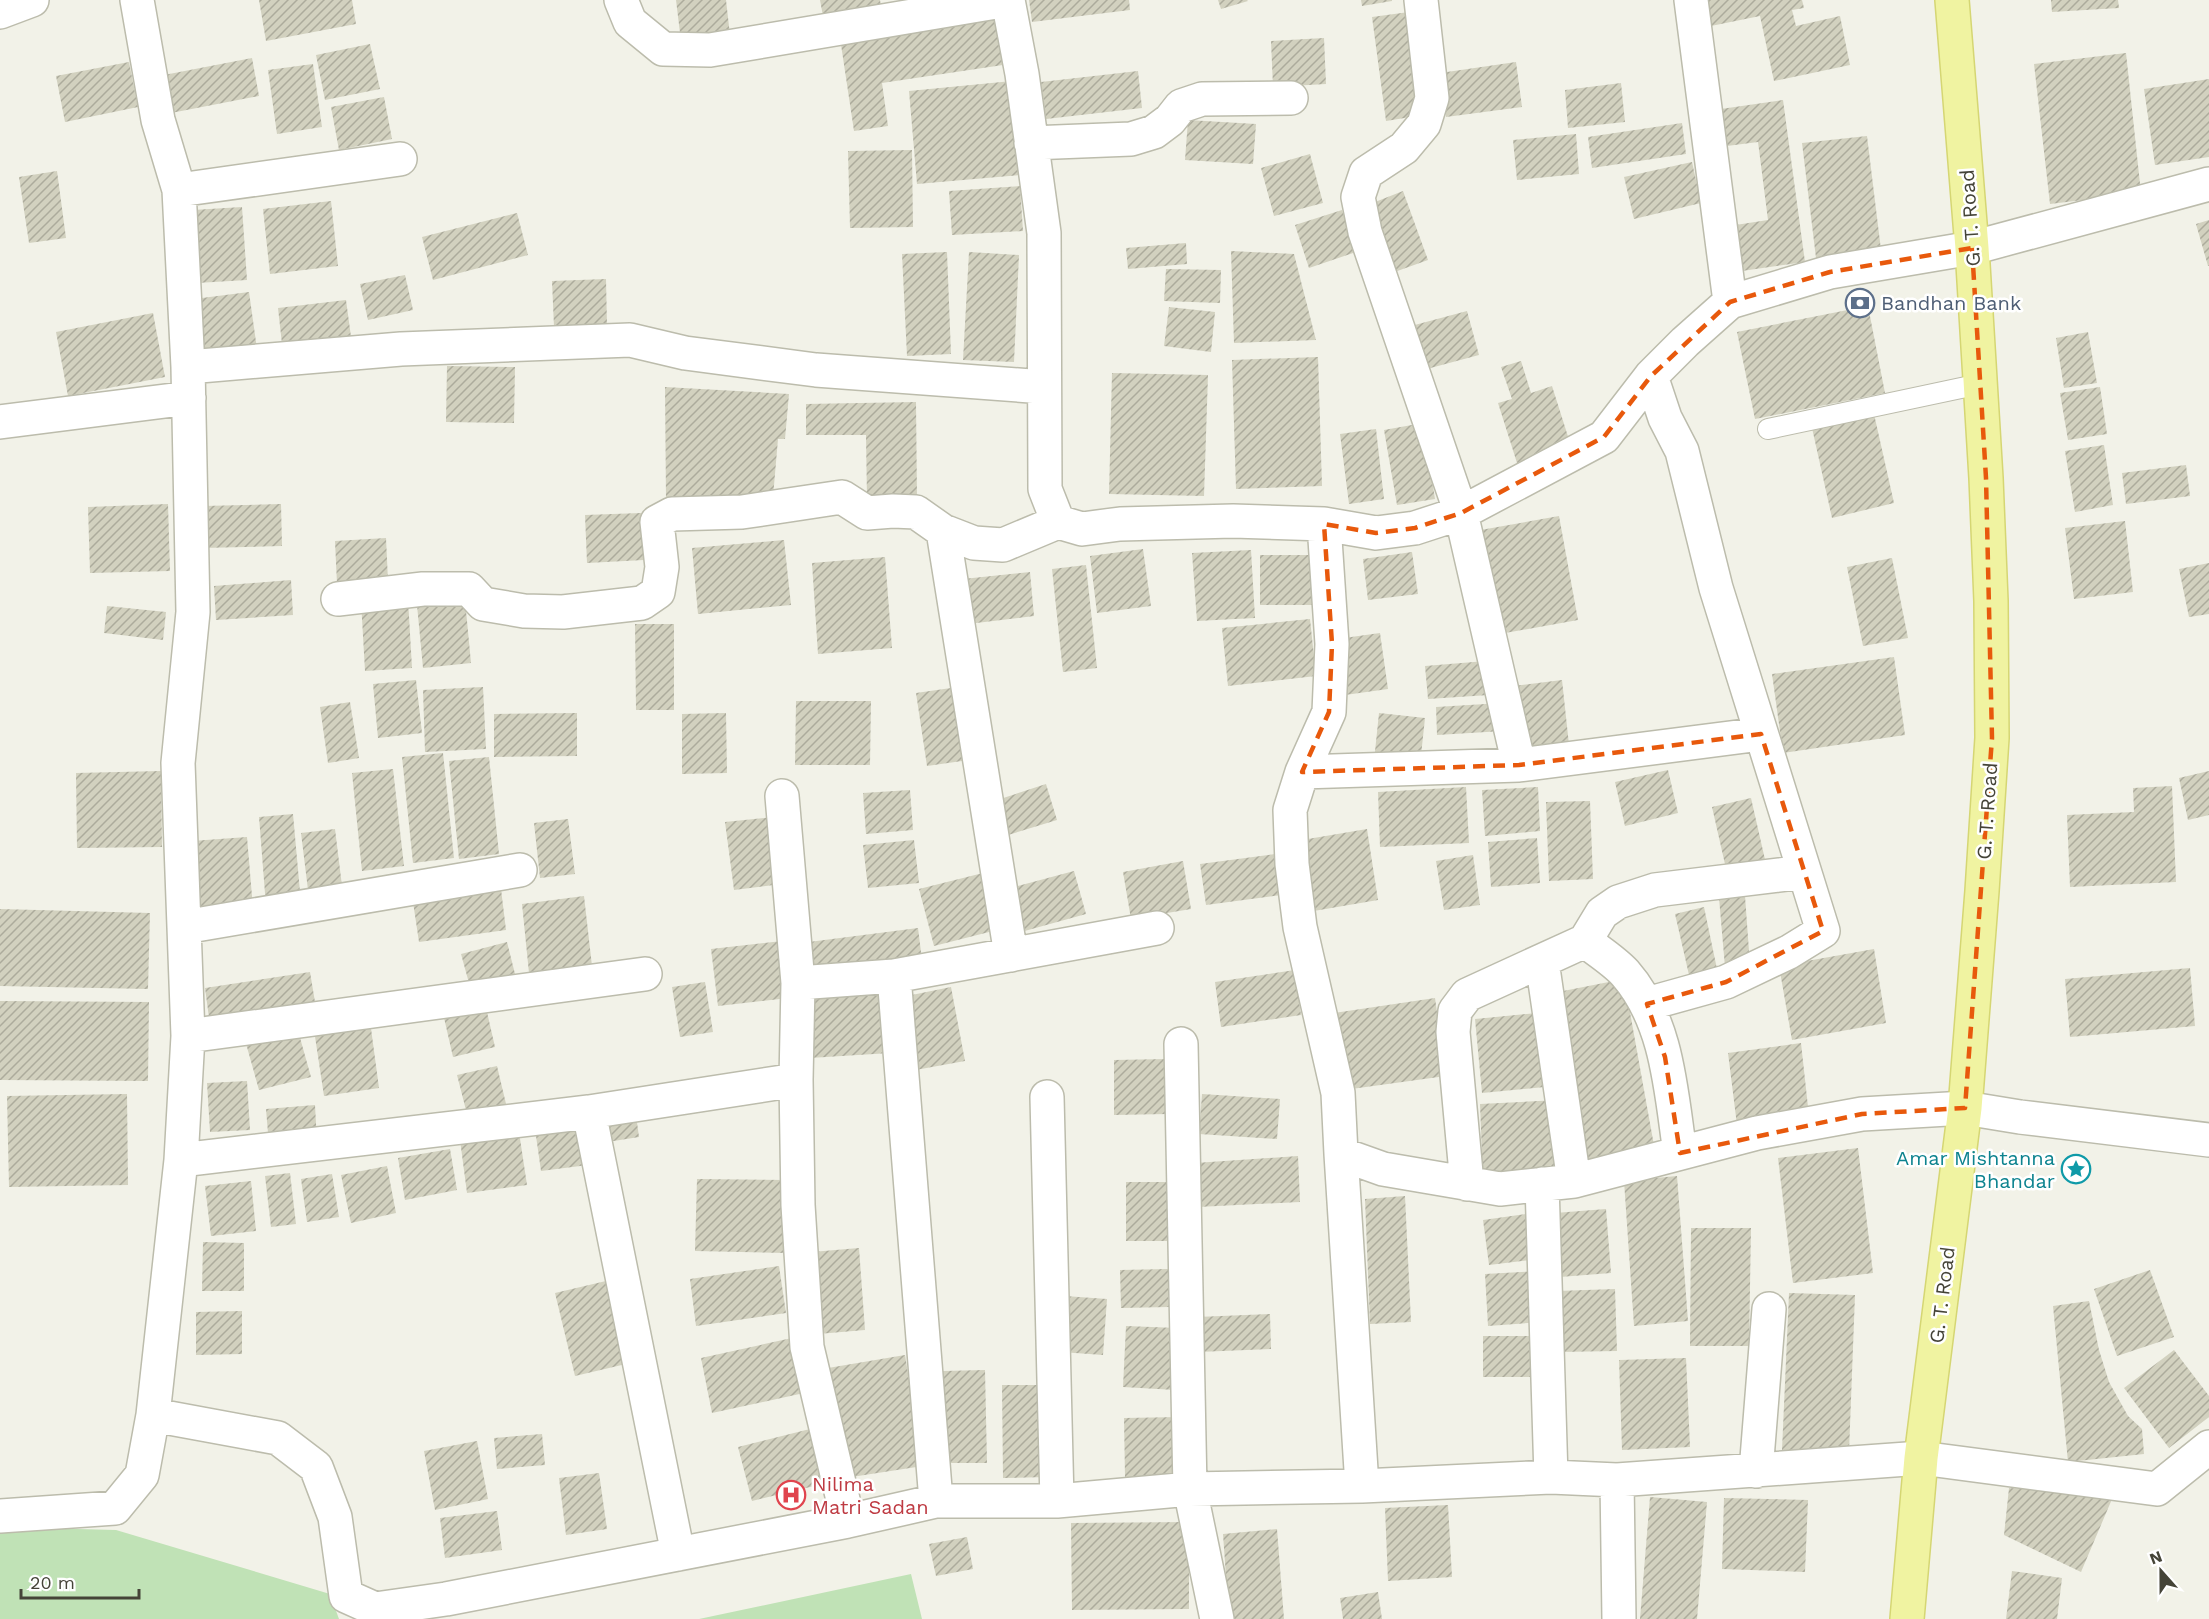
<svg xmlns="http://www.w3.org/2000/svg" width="2209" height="1619" viewBox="0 0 2209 1619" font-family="'Work Sans',sans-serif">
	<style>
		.green { fill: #c0e2b6 }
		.building { fill: url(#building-hatch) }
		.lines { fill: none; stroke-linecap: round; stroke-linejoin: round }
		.service-casing { stroke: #bcbcac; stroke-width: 22 }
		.minor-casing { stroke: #bcbcac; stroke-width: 36 }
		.primary-casing { stroke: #d5d673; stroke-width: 36 }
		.service { stroke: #fff; stroke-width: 20 }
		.minor { stroke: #fff; stroke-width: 33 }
		.primary { stroke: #f0f3a1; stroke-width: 33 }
		.marked { fill: none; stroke: #e8590c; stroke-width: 4.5; stroke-dasharray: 12 8; stroke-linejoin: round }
		.labels { text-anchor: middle; stroke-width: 5; stroke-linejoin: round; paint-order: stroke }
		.street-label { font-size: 20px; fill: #454438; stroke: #fff }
		.service-label { font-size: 20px; fill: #4e5e75; stroke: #fff; text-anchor: start }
		.culture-label { font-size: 20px; fill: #0d838f; stroke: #fff; text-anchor: end }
		.health-label { font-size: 20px; fill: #be3a42; stroke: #fff; text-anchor: start }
	</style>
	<defs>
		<pattern id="building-hatch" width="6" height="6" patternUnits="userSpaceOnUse" patternTransform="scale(1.5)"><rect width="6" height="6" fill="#d2d1bf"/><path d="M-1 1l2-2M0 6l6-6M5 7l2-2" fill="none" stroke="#acab9c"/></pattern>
	</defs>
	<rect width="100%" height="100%" fill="#f2f2e8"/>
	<!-- green -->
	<path class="green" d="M0 1527 116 1530 330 1594 339 1619H0Z
		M911 1574 922 1619H699Z"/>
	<!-- building -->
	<path class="building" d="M259 0H352L356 24 266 41Z
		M676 0H726L730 35 681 41Z
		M820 0H880L881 6 823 16Z
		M1029 0H1129L1130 10 1032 22Z
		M1218 0H1247L1248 1 1221 9Z
		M1361 0H1392V1L1362 6Z
		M1705 0H1802L1804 8 1792 10 1796 26 1840 16 1850 65 1774 81 1760 16 1711 26Z
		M2051 0H2118L2119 8 2052 12Z
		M1409 12 1423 115 1386 121 1372 17Z
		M996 14 1003 65 882 83 888 126 854 131 840 38Z
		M1324 38 1326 84 1273 87 1271 41Z
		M370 44 380 89 325 100 316 55Z
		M2126 53 2141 193 2050 204 2034 64Z
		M252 58 259 96 171 113 164 75Z
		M129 62 138 107 65 122 56 76Z
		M1516 62 1522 107 1446 117 1440 73Z
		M313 64 322 127 277 134 268 70Z
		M1138 71 1142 108 1046 119 1041 82Z
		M2209 79V157L2155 165 2144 89Z
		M1012 81 1020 175 917 184 909 91Z
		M1621 83 1625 122 1568 128 1565 90Z
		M384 97 392 139 339 150 331 107Z
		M1783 100 1805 262 1735 272 1729 226 1768 220 1758 142 1719 147 1714 110Z
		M1188 120 1256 124 1253 164 1185 160Z
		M1682 123 1686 154 1592 168 1588 137Z
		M1576 134 1579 174 1517 180 1513 140Z
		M1867 136 1882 258 1817 266 1802 143Z
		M912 150 913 227 850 228 848 151Z
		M1310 154 1323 203 1274 216 1261 168Z
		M1692 162 1701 203 1634 219 1624 177Z
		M57 171 66 238 29 243 19 177Z
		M1020 186 1023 231 952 235 949 191Z
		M1403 191 1428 260 1389 274 1365 206Z
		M331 201 338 266 270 274 263 209Z
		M242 207 247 280 197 283 193 210Z
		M1342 210 1356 252 1309 268 1295 225Z
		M517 213 528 255 433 280 422 237Z
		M2209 220V266H2208L2196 224Z
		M1186 243 1187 264 1128 269 1126 248Z
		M1231 251 1294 254 1316 340 1234 343Z
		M947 252 951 354 907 356 902 254Z
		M969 252 1019 255 1014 362 963 360Z
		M1166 269 1221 270 1220 303 1164 301Z
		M405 275 413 310 368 320 360 284Z
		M606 279 607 326 554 327 552 281Z
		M249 292 257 349 201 356 194 299Z
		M346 300 352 344 283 353 278 308Z
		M1868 306 1885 393 1755 419 1737 332Z
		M1169 307 1215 312 1211 352 1164 346Z
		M1467 311 1479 355 1423 370 1411 326Z
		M153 313 165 377 68 396 56 332Z
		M2088 332 2097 383 2064 388 2056 338Z
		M1318 357 1322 486 1236 489 1232 360Z
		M1521 361 1531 393 1552 386 1571 446 1517 463 1498 403 1512 399 1501 367Z
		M447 366 515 367 514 423 446 422Z
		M1112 373 1208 375 1204 496 1109 494Z
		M665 387 789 394 785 439H778L773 497 666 500Z
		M2100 387 2107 434 2068 440 2060 393Z
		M916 402 917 500H867L866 435H806V404Z
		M1874 414 1894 503 1832 518 1812 428Z
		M1423 423 1435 499 1397 505 1384 430Z
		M1376 429 1384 499 1349 504 1340 434Z
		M2104 445 2113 505 2075 512 2065 451Z
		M2186 465 2190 496 2126 504 2122 473Z
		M168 504 170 571 90 573 88 507Z
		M281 504 282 546 203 548V506Z
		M641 513 644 560 587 563 585 515Z
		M1559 516 1578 620 1494 635 1475 531Z
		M2125 521 2133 592 2074 599 2065 528Z
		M386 538 388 581 337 584 335 541Z
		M784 540 791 605 698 614 692 548Z
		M1143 549 1151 606 1097 613 1090 556Z
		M1251 550 1255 618 1197 621 1192 553Z
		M1412 552 1418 594 1368 600 1363 559Z
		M1260 555H1313L1312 605H1260Z
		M885 557 892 648 818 654 812 563Z
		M1892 558 1908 638 1863 646 1847 567Z
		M2209 563V614L2189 617 2179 569Z
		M1086 565 1097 668 1063 672 1052 569Z
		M1030 572 1034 616 968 624 963 579Z
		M291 580 293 615 216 620 214 586Z
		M408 599 412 668 365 671 361 601Z
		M465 600 471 663 423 668 417 605Z
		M107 606 166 612 163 640 104 633Z
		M1310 619 1316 676 1228 686 1222 628Z
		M635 624H674V710H636Z
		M1380 633 1388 689 1345 695 1337 639Z
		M1894 657 1905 735 1783 753 1772 674Z
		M1486 661 1489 695 1428 699 1425 666Z
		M416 680 422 733 378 738 373 684Z
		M1562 680 1570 754 1522 760 1513 686Z
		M483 687 486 749 425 752 423 690Z
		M958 687 969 760 927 766 916 693Z
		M796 701H871L870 765H795Z
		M350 702 359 758 328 763 320 707Z
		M1502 703 1503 731 1437 735 1436 707Z
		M577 713V756L494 757V714Z
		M726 713 727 773 682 774V714Z
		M1379 713 1425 718 1420 765 1374 761Z
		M443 753 454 858 413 863 402 757Z
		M489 757 499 854 459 859 449 761Z
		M393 769 404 866 362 871 352 773Z
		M1668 770 1678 813 1625 826 1615 782Z
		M161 771 162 847 77 848 76 773Z
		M2209 771V815L2188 820 2179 778Z
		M1046 784 1057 820 1005 836 994 801Z
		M2172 786 2176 882 2070 887 2067 815 2134 812 2133 788Z
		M1466 787 1469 843 1380 847 1378 792Z
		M1538 787 1540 831 1485 836 1482 790Z
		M910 790 913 830 866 834 863 793Z
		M1751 798 1766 864 1727 873 1712 807Z
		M1590 801 1593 879 1549 881 1546 802Z
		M293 814 301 903 266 906 259 817Z
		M773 817 781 884 734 890 725 822Z
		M568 819 575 874 540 878 534 823Z
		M335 829 342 886 308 890 301 833Z
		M1367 829 1378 900 1308 912 1296 841Z
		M247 837 253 908 198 912 192 841Z
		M1537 838 1540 883 1491 887 1488 842Z
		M914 840 919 883 868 888 863 845Z
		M1275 854 1281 895 1206 905 1200 864Z
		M1473 855 1480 905 1444 910 1436 861Z
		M1183 861 1191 909 1131 919 1123 872Z
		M1074 871 1086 914 1021 932 1010 888Z
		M983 873 997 930 934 946 919 889Z
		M501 889 506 930 419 942 413 902Z
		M584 896 592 966 529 973 522 904Z
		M1745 896 1750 965 1725 967 1719 898Z
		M1704 907 1717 969 1689 975 1675 914Z
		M0 909 150 913 148 989 0 986Z
		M918 928 922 960 806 976 801 943Z
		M782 941 789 998 718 1006 711 949Z
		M507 942 517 982 472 994 461 954Z
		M1874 949 1886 1023 1792 1040 1779 966Z
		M2190 968 2195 1026 2070 1037 2065 979Z
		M1295 970 1301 1015 1221 1027 1215 982Z
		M310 972 316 1008 210 1025 205 988Z
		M1624 979 1655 1151 1584 1164 1553 993Z
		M705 982 713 1032 680 1037 672 987Z
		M951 987 965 1061 910 1071 897 998Z
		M886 988 890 1053 810 1058 805 994Z
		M1435 998 1446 1076 1344 1090 1334 1013Z
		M484 999 495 1047 453 1057 442 1009Z
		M0 1001 149 1002 148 1081 0 1080Z
		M1548 1012 1555 1086 1482 1093 1475 1019Z
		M370 1021 379 1088 324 1096 314 1030Z
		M297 1027 311 1077 259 1090 245 1040Z
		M1801 1043 1809 1116 1737 1125 1728 1053Z
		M1167 1059 1168 1114 1114 1115V1060Z
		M497 1066 507 1108 468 1118 457 1075Z
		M247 1081 250 1130 210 1132 207 1083Z
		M127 1094 128 1185 9 1187 7 1096Z
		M1202 1094 1280 1099 1277 1139 1199 1134Z
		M1558 1100 1562 1176 1483 1180 1480 1104Z
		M315 1105 317 1142 269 1145 266 1109Z
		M636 1115 639 1137 601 1143 599 1120Z
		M582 1122 588 1165 541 1171 535 1129Z
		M519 1132 527 1185 467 1193 460 1140Z
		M1858 1148 1873 1273 1793 1283 1778 1158Z
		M450 1149 457 1190 405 1200 398 1158Z
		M1298 1156 1300 1202 1198 1207 1195 1163Z
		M387 1166 396 1213 351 1223 341 1175Z
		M290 1173 296 1224 271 1227 265 1176Z
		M332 1174 339 1217 307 1222 301 1179Z
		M1677 1176 1688 1321 1634 1326 1624 1181Z
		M697 1179 788 1180 786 1253 695 1251Z
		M251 1181 256 1231 211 1236 205 1186Z
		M1126 1182H1168V1241H1126Z
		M1405 1196 1411 1322 1370 1324 1365 1199Z
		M1606 1209 1611 1273 1560 1277 1555 1213Z
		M1533 1213 1539 1259 1489 1265 1483 1220Z
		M1691 1228H1751L1749 1346H1690Z
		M203 1242 244 1243V1291H202Z
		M859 1248 865 1330 818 1334 812 1252Z
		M779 1266 786 1313 696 1326 690 1279Z
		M1168 1269 1169 1307 1121 1308 1120 1270Z
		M2150 1270 2174 1337 2117 1356 2094 1289Z
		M1539 1271 1542 1322 1488 1326 1485 1274Z
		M606 1281 626 1364 575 1376 555 1293Z
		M1615 1289 1617 1351 1559 1352 1557 1291Z
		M1789 1293 1855 1295 1849 1452 1782 1450Z
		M1065 1296 1107 1299 1103 1355 1061 1352Z
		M2089 1301 2099 1350 2109 1382 2128 1416 2142 1429 2144 1454 2068 1462 2053 1306Z
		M242 1311V1354L196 1355V1312Z
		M1270 1314 1271 1349 1198 1352 1197 1317Z
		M1126 1326 1177 1328 1175 1390 1123 1387Z
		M1483 1336H1543V1377H1483Z
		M792 1338 804 1393 712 1413 701 1358Z
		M2174 1350 2209 1396V1417L2169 1448 2124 1388Z
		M905 1355 923 1466 845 1478 828 1368Z
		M1686 1358 1690 1447 1622 1450 1619 1360Z
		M985 1370 987 1463H945L943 1371Z
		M1002 1385H1048V1477L1003 1478Z
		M1180 1417V1476L1125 1477 1124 1418Z
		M814 1428 827 1483 752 1501 738 1447Z
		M542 1434 545 1465 497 1469 494 1438Z
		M477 1441 488 1499 435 1510 424 1451Z
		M599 1473 607 1529 566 1535 559 1478Z
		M2009 1488 2115 1492 2081 1572 2004 1535Z
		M1650 1497 1707 1502 1697 1619H1640Z
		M1724 1498 1808 1500 1805 1572 1722 1569Z
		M1448 1505 1452 1577 1388 1581 1385 1508Z
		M497 1511 502 1550 445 1558 440 1518Z
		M1189 1522V1609L1072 1610 1071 1523Z
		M1277 1529 1284 1619H1229L1223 1534Z
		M967 1537 973 1569 936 1576 929 1544Z
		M2012 1571 2062 1578 2057 1619H2006Z
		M1378 1592 1382 1619H1343L1340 1598Z"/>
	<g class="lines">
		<!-- service casing -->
		<g class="service-casing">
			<path id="service" d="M1768 429 1980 384"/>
		</g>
		<!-- minor casing -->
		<g class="minor-casing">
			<path id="minor" d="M137 0 158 120 179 190 188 367 193 612 178 763 188 1036 181 1160 153 1415
				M621 0 630 22 663 49 710 50 1008 0
				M1008 0 1022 74 1044 233 1045 489 1058 522 1082 529 1120 524 1233 521 1324 524 1376 533 1415 528 1461 513 1604 437 1651 376 1685 342 1730 302 1830 272 1972 248 2209 184
				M1421 0 1432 98 1424 124 1404 148 1366 173 1358 197 1365 232 1461 513 1519 765
				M1691 0 1730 302
				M0 12 32 0
				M1031 143 1131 139 1154 132 1170 120 1181 106 1202 99 1291 98
				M179 190 400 159
				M188 367 401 349 630 340 685 353 816 370 1044 387
				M0 422 189 398
				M1324 524 1332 644 1329 712 1302 772 1290 810 1292 864 1300 927 1338 1093 1341 1154 1383 1169 1500 1189 1574 1181 1757 1133 1862 1114 1965 1108 2020 1117 2209 1140
				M943 531 1011 955
				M338 599 423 589H469L483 604 524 611 563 612 642 603 658 592 662 567 657 522 672 514 742 512 842 497 867 513 893 511 916 512 943 531 974 543 1003 545 1058 522
				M1302 772 1519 765 1761 734
				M782 796 798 983 796 1080 798 1205 807 1347 848 1521
				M184 927 520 870
				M1585 941C1598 951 1614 961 1625 973 1668 1022 1671 1092 1680 1153
				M1542 961 1574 1181
				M894 976 936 1501
				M798 983 894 976 1157 928
				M1647 1004 1726 982 1789 952 1823 931 1716 588 1682 451 1665 418 1651 376
				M188 1036 645 974
				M1181 1044 1190 1489 1217 1619
				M1047 1097 1057 1501
				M589 1112 678 1554
				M1341 1154 1362 1486
				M181 1160 589 1112 796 1080
				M1467 1184 1453 1032 1455 1011 1467 995 1585 941 1602 913 1618 902 1655 890 1804 872
				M1542 1184 1551 1477
				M1756 1471 1769 1309
				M1617 1480 1619 1619
				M0 1516 115 1508 142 1475 153 1415 278 1438 316 1467 335 1517 346 1596 375 1609 446 1599 848 1521 936 1501H1057L1190 1489 1362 1486 1551 1477 1617 1480 1921 1458 2157 1489 2209 1447"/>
		</g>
		<!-- primary casing -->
		<g class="primary-casing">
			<path id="primary" d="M1907 1619 1921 1458 1965 1108 1982 891 1992 738 1991 601 1986 478 1972 248 1952 0"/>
		</g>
		<!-- service -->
		<use href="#service" class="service"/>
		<!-- minor -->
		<use href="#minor" class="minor"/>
		<!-- primary -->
		<use href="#primary" class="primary"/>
	</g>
	<!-- marked area -->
	<path class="marked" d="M1972 248 1986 478 1992 738 1965 1108 1862 1114 1680 1153 1665 1057 1647 1004 1726 982 1823 931 1761 734 1519 765 1302 772 1329 712 1332 644 1324 524 1376 533 1415 528 1461 513 1604 437 1651 376 1730 302 1830 272Z"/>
	<!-- icons -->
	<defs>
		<g id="bank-ring" transform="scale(1.5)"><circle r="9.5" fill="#fff" stroke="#5c6f8a" stroke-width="1.5"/><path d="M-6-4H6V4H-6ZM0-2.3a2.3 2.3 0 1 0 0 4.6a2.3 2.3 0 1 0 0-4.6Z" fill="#5c6f8a"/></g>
		<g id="sight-ring" transform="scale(1.5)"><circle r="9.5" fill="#fff" stroke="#0f9aa8" stroke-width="1.5"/><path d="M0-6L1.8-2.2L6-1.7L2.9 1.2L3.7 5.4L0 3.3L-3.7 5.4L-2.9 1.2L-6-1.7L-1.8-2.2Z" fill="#0f9aa8"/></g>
		<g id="hospital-ring" transform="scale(1.5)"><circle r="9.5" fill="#fff" stroke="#e0444e" stroke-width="1.5"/><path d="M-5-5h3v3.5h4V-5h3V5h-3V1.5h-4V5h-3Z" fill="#e0444e"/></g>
	</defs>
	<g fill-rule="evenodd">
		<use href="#bank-ring" x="1860" y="303"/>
		<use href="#sight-ring" x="2076" y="1169"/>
		<use href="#hospital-ring" x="791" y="1495"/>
	</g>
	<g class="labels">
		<!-- street labels -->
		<g class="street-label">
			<text transform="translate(1970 218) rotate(-94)" y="7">G. T. Road</text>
			<text transform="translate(1987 811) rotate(-86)" y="7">G. T. Road</text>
			<text transform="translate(1942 1295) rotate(-83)" y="7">G. T. Road</text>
		</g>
		<!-- service labels -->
		<g class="service-label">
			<text x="1881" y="310">Bandhan Bank</text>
		</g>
		<!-- culture labels -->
		<g class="culture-label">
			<text x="2055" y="1165">Amar Mishtanna<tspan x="2055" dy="23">Bhandar</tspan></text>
		</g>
		<!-- health labels -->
		<g class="health-label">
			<text x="812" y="1491">Nilima<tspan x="812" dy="23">Matri Sadan</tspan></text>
		</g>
	</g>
	<!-- north arrow -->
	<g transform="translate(2161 1571) rotate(339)" stroke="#ffffff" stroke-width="4.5" paint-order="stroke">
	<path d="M0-4.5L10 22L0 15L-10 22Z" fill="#454438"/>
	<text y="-9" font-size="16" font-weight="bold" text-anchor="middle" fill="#454438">N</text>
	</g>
	<!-- scale -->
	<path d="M21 1589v9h118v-9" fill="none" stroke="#454438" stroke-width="3"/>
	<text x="30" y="1589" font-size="18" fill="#454438" stroke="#ffffff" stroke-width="4.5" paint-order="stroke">20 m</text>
</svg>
